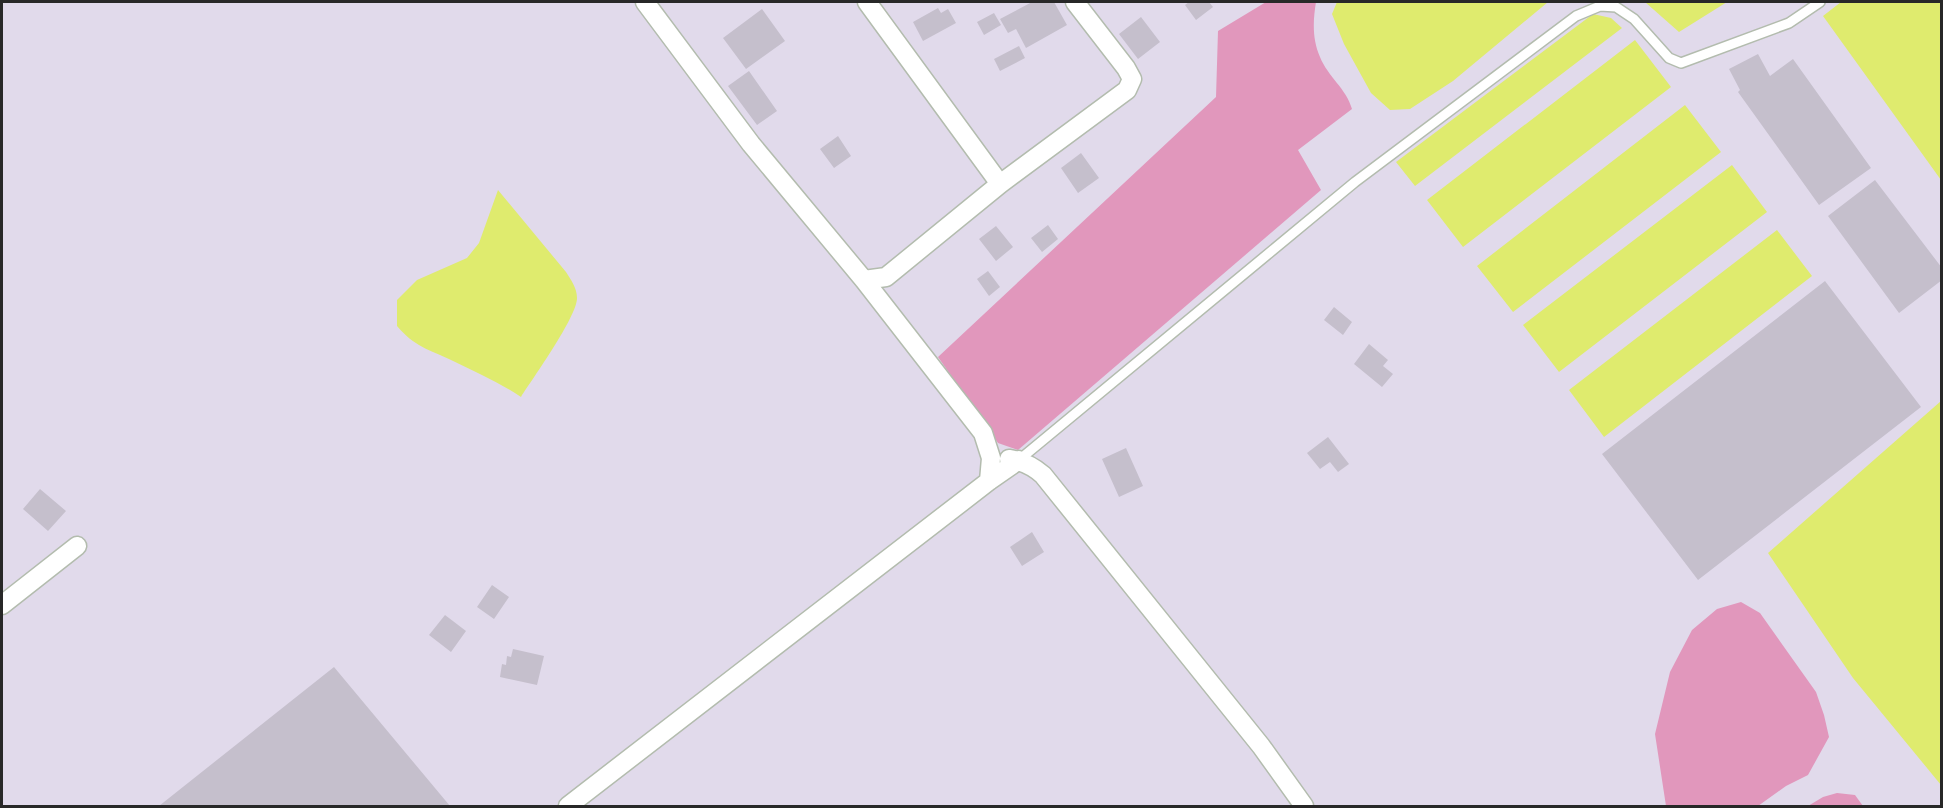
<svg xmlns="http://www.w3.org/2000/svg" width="1943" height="808" viewBox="0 0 1943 808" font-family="'IBM Plex Sans',sans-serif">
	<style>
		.green { fill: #e197bc }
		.water { fill: #dfeb6e }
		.building { fill: #c5bfcc }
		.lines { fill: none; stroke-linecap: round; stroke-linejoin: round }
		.lane-casing { stroke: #b3bcae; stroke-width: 12 }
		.street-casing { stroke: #b3bcae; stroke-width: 21 }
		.lane { stroke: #fff; stroke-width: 9 }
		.street { stroke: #fff; stroke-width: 18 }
	</style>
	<rect width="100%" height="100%" fill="#e1daeb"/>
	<!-- green -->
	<path class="green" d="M1266 2H1316C1313 20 1312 39 1320 57 1328 77 1346 88 1352 109L1298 150 1321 190 1018 450 998 443 938 357 1216 97 1218 31Z
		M1741 602 1760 613 1816 692 1824 715 1829 737 1808 775 1786 786 1758 806H1666L1655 734 1670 672 1692 630 1717 609Z
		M1837 793 1855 795 1863 806H1808L1823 797Z"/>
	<!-- water -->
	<path class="water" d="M1337 2H1548L1453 81 1410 109 1390 110 1371 93 1344 44 1332 14Z
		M1645 2H1727L1679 32Z
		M1841 2H1941V180L1823 16Z
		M1593 14 1611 18 1622 28 1415 186 1396 162Z
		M1635 40 1671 87 1463 247 1427 200Z
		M1685 105 1721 152 1513 312 1477 266Z
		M1732 165 1767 212 1559 372 1523 325Z
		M498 190 566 272C571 280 577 288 577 298 577 317 533 378 521 397 499 382 475 372 451 360 428 349 415 347 397 326V300L417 280 467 258 479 243Z
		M1777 230 1812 276 1604 437 1569 390Z
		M1941 401V785L1853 678 1768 553Z"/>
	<!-- building -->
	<path class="building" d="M1032 2H1054L1067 25 1026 48 1016 29 1008 33 1000 19Z
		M1189 2H1209L1213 7 1196 20 1185 5Z
		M938 8 941 13 948 9 956 23 923 41 913 22Z
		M762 9 785 41 746 69 723 38Z
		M994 13 1001 25 984 35 977 22Z
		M1141 17 1160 42 1138 59 1119 34Z
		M1019 46 1025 58 1000 71 994 59Z
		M1758 54 1770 76 1793 59 1871 168 1819 205 1738 92 1740 90 1729 69Z
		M749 71 777 111 757 125 728 86Z
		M838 136 851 156 834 168 820 149Z
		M1081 153 1099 178 1078 193 1061 168Z
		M1875 180 1942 268V280L1899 313 1828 216Z
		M1048 225 1058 239 1042 252 1031 238Z
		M996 226 1013 247 996 261 979 239Z
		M988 271 1000 287 989 296 977 279Z
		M1825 281 1921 407 1698 580 1602 454Z
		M1334 307 1352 322 1343 335 1324 320Z
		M1369 344 1388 360 1383 366 1393 374 1382 387 1354 364Z
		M1328 437 1349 464 1338 472 1330 462 1320 469 1307 453Z
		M1126 448 1143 486 1119 497 1102 459Z
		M40 489 66 511 48 531 23 509Z
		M1032 532 1044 552 1022 566 1010 547Z
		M492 585 509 597 494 619 477 607Z
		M445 615 466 631 451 652 429 635Z
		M513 649 544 656 537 685 500 677 502 664 506 665 507 656 511 657Z
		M334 667 450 806H159Z"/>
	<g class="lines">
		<!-- lane casing -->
		<g class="lane-casing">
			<path id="lane" d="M1019 460 1355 182 1576 16 1600 6 1616 7 1634 19 1669 58 1681 63 1789 23 1820 2"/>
		</g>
		<!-- street casing -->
		<g class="street-casing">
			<path id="street" d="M645 2 751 144 864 280 983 433 991 458 989 481
				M867 2 1000 184
				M864 280 886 277 1000 184 1127 90 1132 79 1126 68 1075 2
				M1009 459C1022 461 1033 466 1043 475L1261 746 1304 806
				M2 605 77 546
				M568 806 989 481 1019 460"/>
		</g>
		<!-- lane -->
		<use href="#lane" class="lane"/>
		<!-- street -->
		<use href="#street" class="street"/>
	</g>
	<!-- border -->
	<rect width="1943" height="808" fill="none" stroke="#282828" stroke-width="6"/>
</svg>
